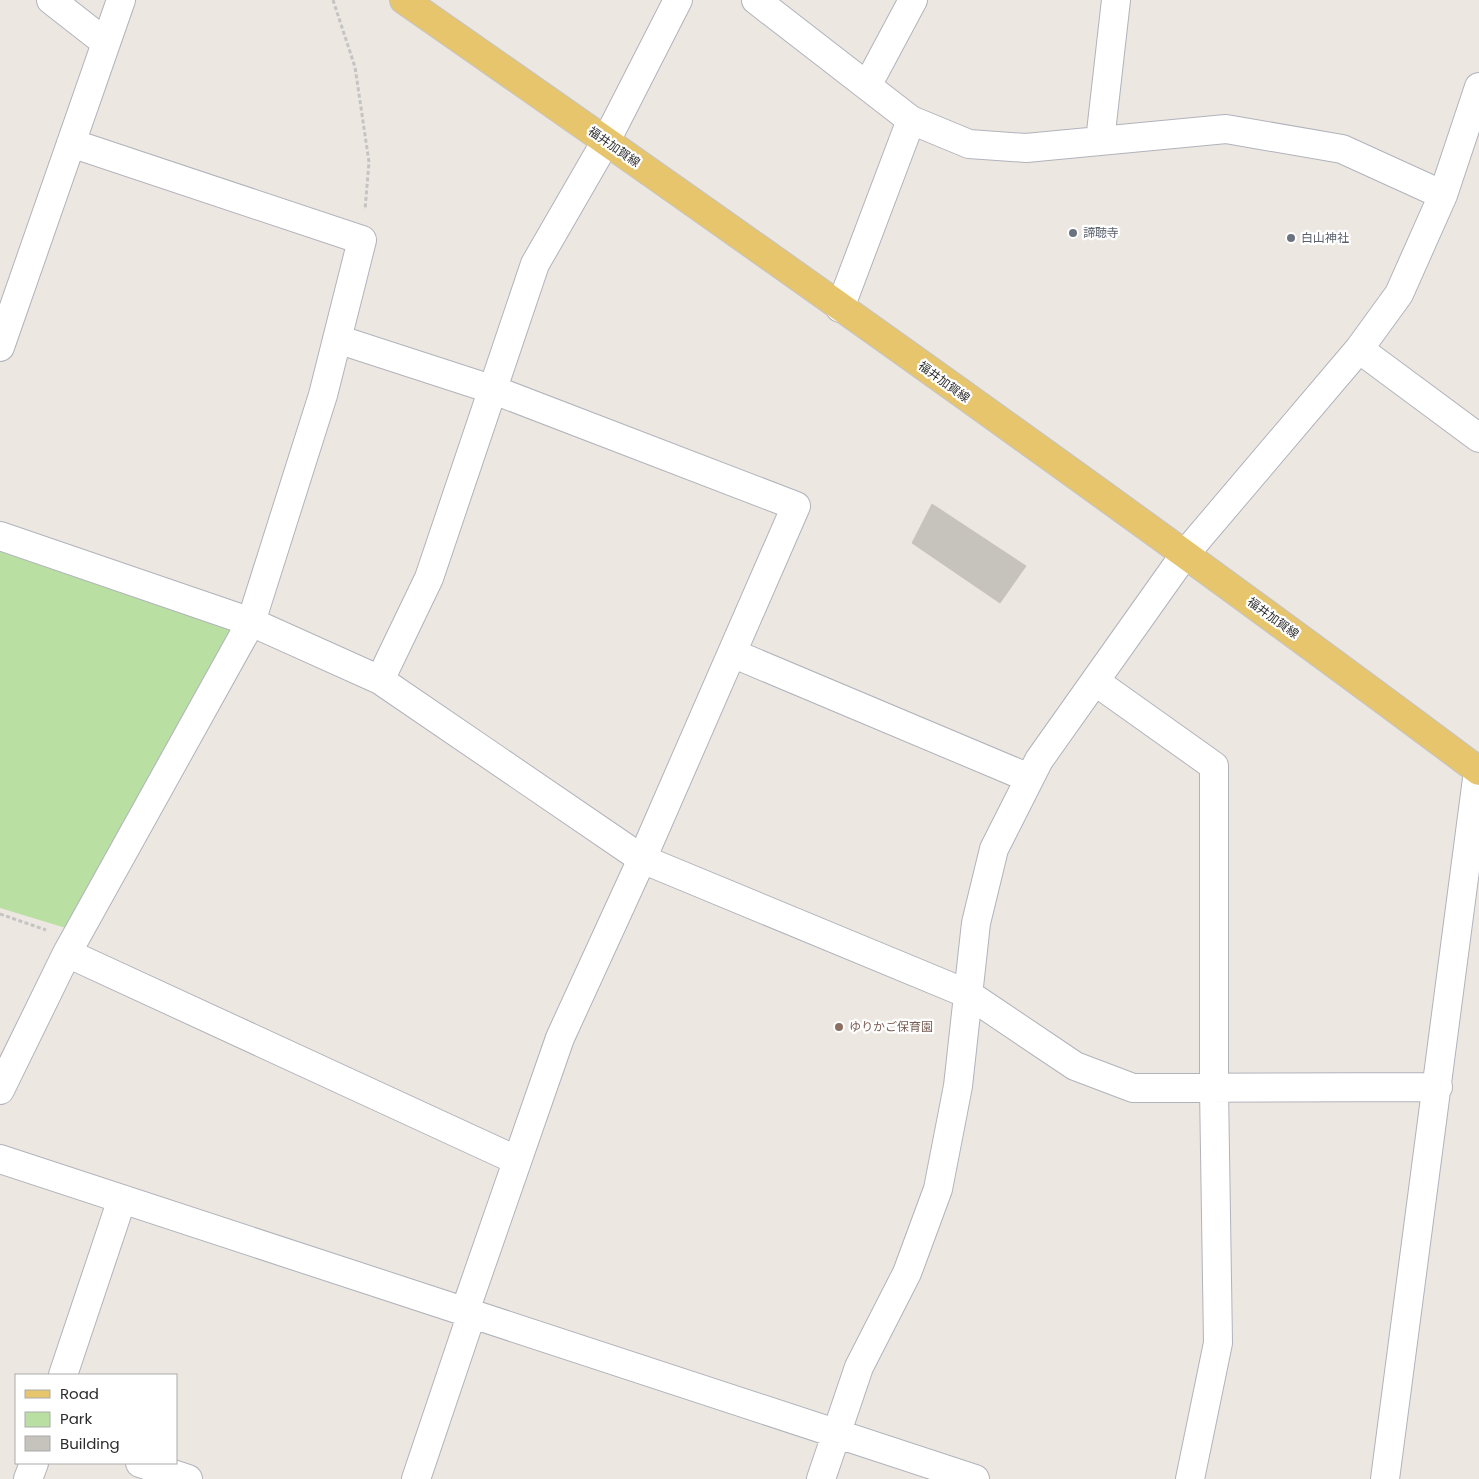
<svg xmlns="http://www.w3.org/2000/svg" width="1479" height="1479" viewBox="0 0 1479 1479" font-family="Poppins,'Noto Sans JP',sans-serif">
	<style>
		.green { fill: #b9dfa3 }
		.building { fill: #c6c2bc; stroke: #c9c3ba }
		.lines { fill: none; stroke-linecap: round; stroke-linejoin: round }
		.minor-casing { stroke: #b1b3bc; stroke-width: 30 }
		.major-casing { stroke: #c4c4c4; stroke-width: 30 }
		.path { stroke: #c4c4c4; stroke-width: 3; stroke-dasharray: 4 2.5; stroke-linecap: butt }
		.minor { stroke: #fff; stroke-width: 28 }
		.major { stroke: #e6c56d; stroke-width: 28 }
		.worship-dot { fill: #6b7280; stroke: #fff; stroke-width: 2 }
		.education-dot { fill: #8d6e63; stroke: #fff; stroke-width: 2 }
		.labels { text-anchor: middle; stroke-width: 4.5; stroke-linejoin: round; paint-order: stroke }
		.street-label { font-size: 12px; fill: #2d2d2d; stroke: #fff }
		.worship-label { font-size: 12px; fill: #5b616d; stroke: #fff; text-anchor: start }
		.education-label { font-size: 12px; fill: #785e54; stroke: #fff; text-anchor: start }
	</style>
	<rect width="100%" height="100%" fill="#ede7e1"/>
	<!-- green -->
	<path class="green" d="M0 536 243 619 79 932 0 908Z"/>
	<!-- building -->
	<path class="building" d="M932 504 1026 566 1000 603 912 543Z"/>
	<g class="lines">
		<!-- minor casing -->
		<g class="minor-casing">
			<path id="minor" d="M51 0 106 43
				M756 0 911 120 969 144 1026 148 1226 129 1342 149 1443 195
				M867 86 913 0
				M1100 141 1116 0
				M840 308 911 120
				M337 339 494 390 796 506 642 859 560 1038 465 1311
				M0 347 121 0
				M1359 349 1479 438
				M0 536 251 622 380 680 642 859 968 994 1075 1066 1133 1088 1438 1087
				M732 653 1029 778
				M380 680 429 578 535 264 606 141 678 0
				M1096 682 1214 766V1088L1218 1343 1190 1479
				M67 953 516 1160
				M0 1090 67 953 251 622 323 395 362 240 71 143
				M0 1159 975 1479
				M63 1375 122 1199
				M140 1463 188 1479
				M28 1479 34 1463
				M416 1479 472 1313
				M821 1479 859 1367 907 1273 938 1189 958 1086 976 923 994 849 1039 760 1185 554 1359 349 1399 294 1443 195 1479 87
				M1385 1479 1478 771"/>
		</g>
		<!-- major casing -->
		<g class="major-casing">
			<path id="major" d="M404 0C766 252 1126 507 1479 771"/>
		</g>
		<!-- path -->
		<path class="path" d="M333 0 355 67 369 162 365 210
			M0 914 46 930"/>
		<!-- minor -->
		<use href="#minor" class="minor"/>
		<!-- major -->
		<use href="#major" class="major"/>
	</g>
	<!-- markers -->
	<g class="worship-dot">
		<circle cx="1073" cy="233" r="5"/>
		<circle cx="1291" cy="238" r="5"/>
	</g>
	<circle class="education-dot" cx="839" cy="1027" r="5"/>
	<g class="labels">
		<!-- street labels -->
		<g class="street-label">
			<text transform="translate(614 147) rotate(35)" y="4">福井加賀線</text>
			<text transform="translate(944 382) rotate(36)" y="4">福井加賀線</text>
			<text transform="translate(1273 618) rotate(36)" y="4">福井加賀線</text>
		</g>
		<!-- worship labels -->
		<g class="worship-label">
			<text x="1083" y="237">諦聴寺</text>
			<text x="1301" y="242">白山神社</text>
		</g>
		<!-- education labels -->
		<g class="education-label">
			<text x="849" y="1031">ゆりかご保育園</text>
		</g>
	</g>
	<!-- legend -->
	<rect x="15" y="1374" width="162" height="90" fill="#ffffff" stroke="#ababab"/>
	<rect x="25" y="1390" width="25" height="8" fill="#e6c56d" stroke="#ababab"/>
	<text x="60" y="1399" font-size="15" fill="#2d2d2d">Road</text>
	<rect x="25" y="1412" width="25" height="15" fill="#b9dfa3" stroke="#ababab"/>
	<text x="60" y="1424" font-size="15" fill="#2d2d2d">Park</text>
	<rect x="25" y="1436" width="25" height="15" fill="#c6c2bc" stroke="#ababab"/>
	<text x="60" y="1449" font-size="15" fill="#2d2d2d">Building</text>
</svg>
